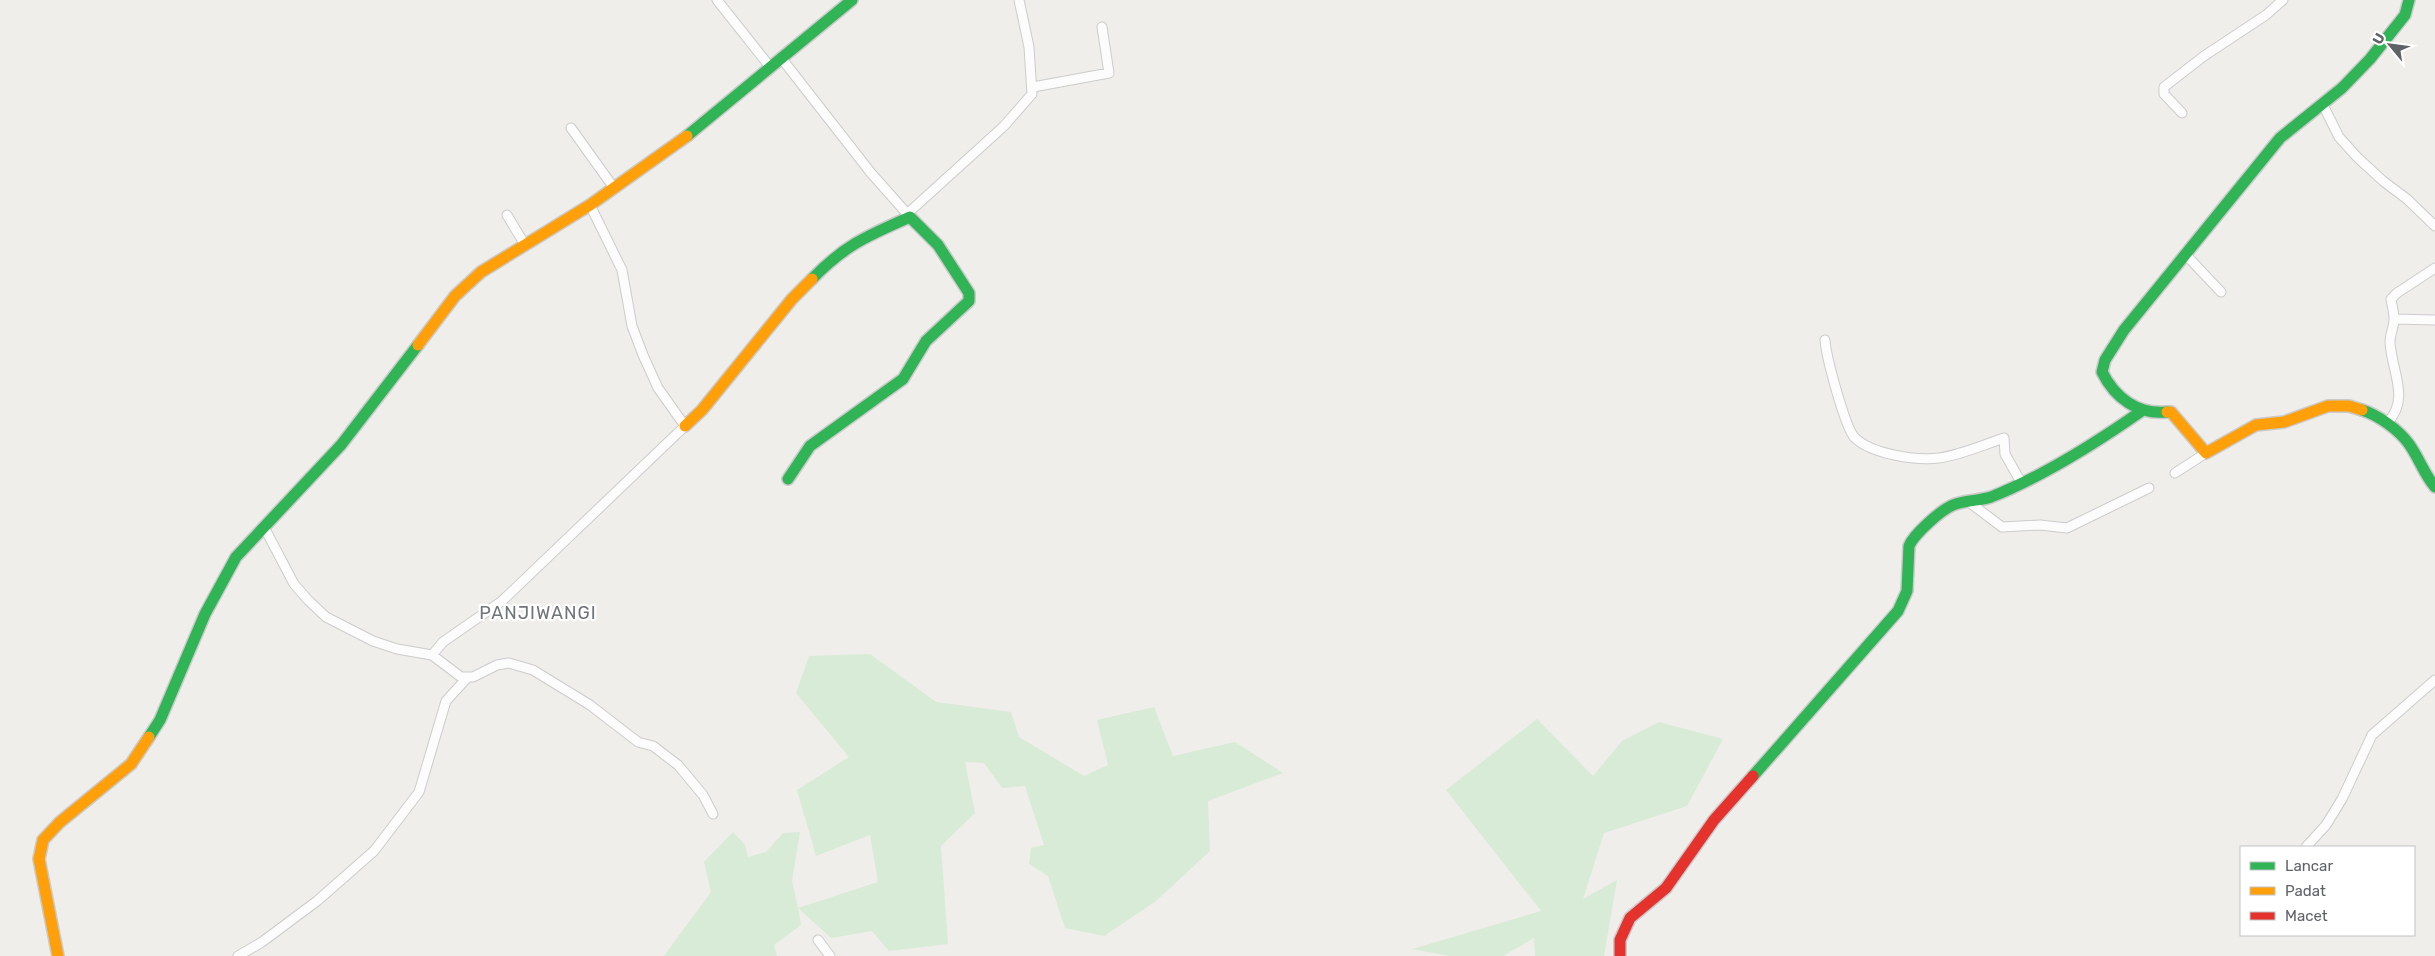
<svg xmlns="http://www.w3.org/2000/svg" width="2435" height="956" viewBox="0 0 2435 956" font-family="Rubik,sans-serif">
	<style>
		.green { fill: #d8ebd6 }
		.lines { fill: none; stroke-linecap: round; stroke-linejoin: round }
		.street-casing { stroke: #cbcccc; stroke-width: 11 }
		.fast-casing { stroke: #cacacb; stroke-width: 14 }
		.slow-casing { stroke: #cacacb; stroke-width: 14 }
		.jam-casing { stroke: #cacacb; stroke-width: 14 }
		.street { stroke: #fdfcfc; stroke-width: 9 }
		.fast { stroke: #30b455; stroke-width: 11 }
		.slow { stroke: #ff9f0a; stroke-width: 11 }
		.jam { stroke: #e5322d; stroke-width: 11 }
		.labels { text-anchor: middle; stroke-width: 4.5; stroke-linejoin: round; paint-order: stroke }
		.quarter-label { font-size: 18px; letter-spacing: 1px; fill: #70757a; stroke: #fff }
	</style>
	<rect width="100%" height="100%" fill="#efeeea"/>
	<!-- green -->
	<path class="green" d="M870 654 936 702 1011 712 1019 737 1084 776 1108 765 1097 720 1154 707 1173 756 1235 742 1283 773 1208 801 1210 851 1156 901 1104 936 1065 928 1048 876 1029 864 1031 848 1044 845 1025 786 1002 788 984 763 965 762 975 813 941 846 948 944 889 951 872 931 831 938 798 908 801 925 774 945 777 956H664L711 892 704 862 733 832 745 845 748 857 766 852 783 833 800 832 792 881 798 908 878 882 870 835 816 856 797 790 849 757 796 693 809 656Z
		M1537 719 1593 776 1622 741 1659 722 1723 739 1687 806 1604 833 1583 899 1617 880 1604 956H1535L1534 938 1503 956H1449L1412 949 1541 911 1446 790Z"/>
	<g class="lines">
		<!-- street casing -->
		<g class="street-casing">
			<path id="street" d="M717 0 771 68
				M782 59 871 173 910 217
				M1033 87 1109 73 1102 27
				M2323 105 2339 137 2357 157 2383 181 2407 199 2435 226
				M2182 113 2164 94V87L2204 56 2266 15 2283 0
				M571 128 614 188
				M907 214 1004 126 1032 94 1029 47 1019 0
				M507 215 525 245
				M2186 255 2221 292
				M2394 319 2435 320
				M1825 340C1826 356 1845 428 1855 438 1872 454 1916 461 1939 458 1961 455 1983 445 2004 438L2005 454 2022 484
				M2387 423C2411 399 2391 370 2390 342 2390 334 2394 327 2394 319 2394 312 2392 306 2391 299L2397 293 2435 268
				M2175 473 2206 453
				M1969 502 2002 527 2040 525 2067 528 2149 488
				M264 527 294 584 308 600 326 617 373 641 397 649 432 655 461 677H473L497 665 509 663 533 670 590 705 638 742 653 746 678 765 703 795 713 814
				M432 655 443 642 502 601 685 426 658 388 643 355 632 326 622 270 590 205
				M2306 847 2326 825 2342 799 2372 735 2435 680
				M818 940 830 956
				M238 956 262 942 317 901 374 851 419 792 446 701 467 678"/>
		</g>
		<!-- fast casing -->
		<g class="fast-casing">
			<path id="fast" d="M687 136 852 0
				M2362 410C2378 415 2399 430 2409 444 2419 458 2424 474 2435 487
				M2167 412C2138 415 2115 398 2102 372L2105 360 2124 330 2280 138 2342 88 2370 59 2405 15 2409 0
				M788 479 810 446 903 379 926 341 969 301V293L938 245 910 217C867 236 845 245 812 279
				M149 737 160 720 205 614 236 557 341 445 418 345
				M1753 776 1898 611 1907 591 1909 546C1914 534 1941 510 1953 505 1965 500 1979 501 1991 497 2044 476 2096 443 2143 410"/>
		</g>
		<!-- slow casing -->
		<g class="slow-casing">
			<path id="slow" d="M418 345 455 296 481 272 590 205 687 136
				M2167 412H2171L2206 453 2256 425 2284 422 2328 406H2349L2362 410
				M685 426 702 410 792 299 812 279
				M58 956 39 859 43 840 60 822 131 764 149 737"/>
		</g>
		<!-- jam casing -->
		<g class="jam-casing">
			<path id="jam" d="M1620 956V940L1630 918 1666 888 1714 820 1753 776"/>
		</g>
		<!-- street -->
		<use href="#street" class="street"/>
		<!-- fast -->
		<use href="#fast" class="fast"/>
		<!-- slow -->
		<use href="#slow" class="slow"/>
		<!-- jam -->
		<use href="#jam" class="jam"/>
	</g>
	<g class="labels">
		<!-- quarter labels -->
		<g class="quarter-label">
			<text x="538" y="619">PANJIWANGI</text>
		</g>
	</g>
	<!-- legend -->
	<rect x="2240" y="846" width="175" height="90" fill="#ffffff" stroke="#bfc1c3"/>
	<rect x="2250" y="862" width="25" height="8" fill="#30b455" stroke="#bfc1c3"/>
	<text x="2285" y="871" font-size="15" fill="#5f6368">Lancar</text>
	<rect x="2250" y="887" width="25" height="8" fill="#ff9f0a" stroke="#bfc1c3"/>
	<text x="2285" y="896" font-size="15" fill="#5f6368">Padat</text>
	<rect x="2250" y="912" width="25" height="8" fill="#e5322d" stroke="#bfc1c3"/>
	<text x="2285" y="921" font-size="15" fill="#5f6368">Macet</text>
	<!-- north arrow -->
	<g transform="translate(2390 45) rotate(299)" stroke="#ffffff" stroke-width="4" paint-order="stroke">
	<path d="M0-4L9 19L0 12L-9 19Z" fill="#5f6368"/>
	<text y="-8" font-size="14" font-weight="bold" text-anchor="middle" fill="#5f6368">U</text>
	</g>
</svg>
